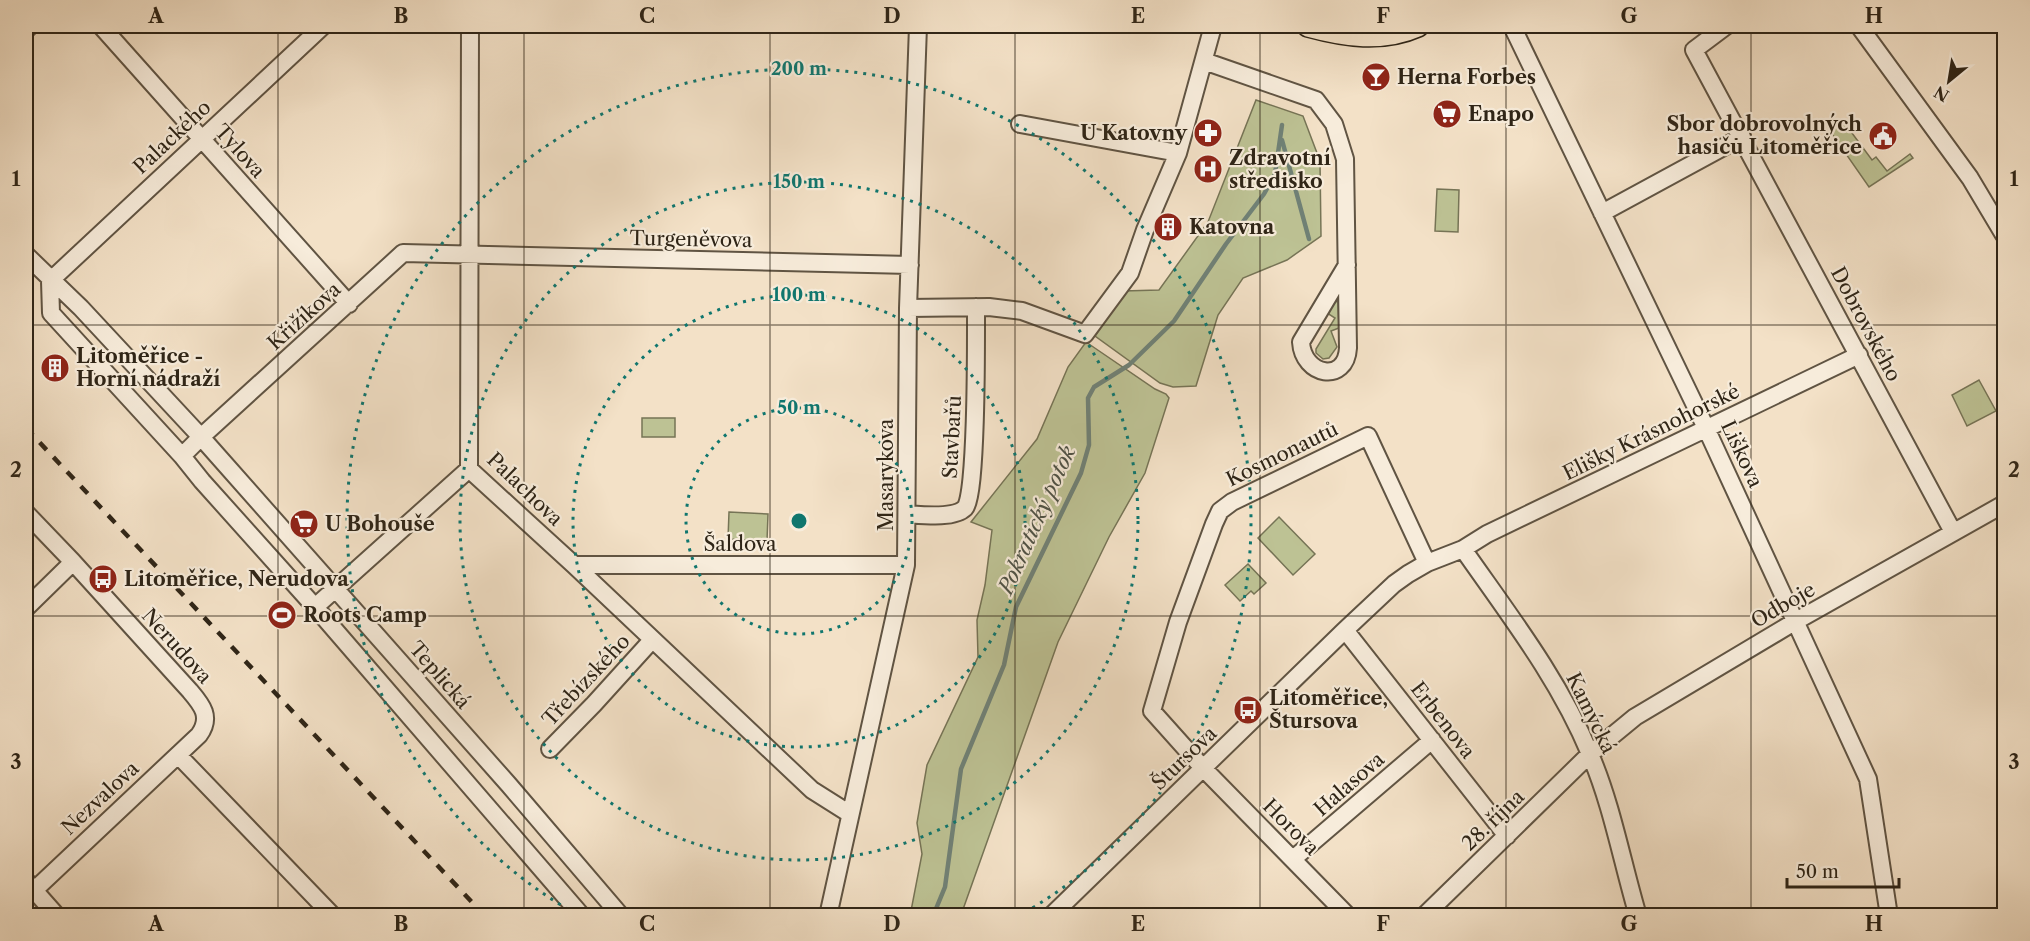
<svg xmlns="http://www.w3.org/2000/svg" width="2030" height="941" viewBox="0 0 2030 941" font-family="'Libre Caslon Text',serif">
	<style>
		.green { fill: #bdc294; stroke: #767456; stroke-width: 1.5 }
		.lines { fill: none; stroke-linecap: round; stroke-linejoin: round }
		.stream { stroke: #708176; stroke-width: 4.5 }
		.minor-casing { stroke: #605443; stroke-width: 20 }
		.major-casing { stroke: #2f2517; stroke-width: 24 }
		.minor { stroke: #f7ecdb; stroke-width: 16 }
		.major { stroke: #f3e1c7; stroke-width: 21 }
		.rail { stroke: #2f2517; stroke-width: 4.5; stroke-dasharray: 10 10; stroke-linecap: butt }
		.grid { fill: none; stroke: #2f2517; stroke-width: 1.5; stroke-opacity: 0.55 }
		.ring { fill: none; stroke: #0f766e; stroke-width: 3; stroke-dasharray: 3 6 }
		.labels { text-anchor: middle; stroke-width: 4.5; stroke-linejoin: round; paint-order: stroke }
		.poi-label { font-size: 20px; font-weight: bold; fill: #2f2517; stroke: #f7ecdb; text-anchor: start }
		.street-label { font-size: 20px; fill: #2f2517; stroke: #f7ecdb }
		.water-label { font-size: 21px; font-style: italic; fill: #4f5347; stroke: #f7ecdb }
		.centre { fill: #0f766e; stroke: #f7ecdb; stroke-width: 3 }
		.ring-label { font-size: 18px; text-anchor: middle; font-weight: bold; fill: #0f766e; stroke: #f7ecdb; stroke-width: 4.5; stroke-linejoin: round; paint-order: stroke }
		.neatline { fill: none; stroke: #2f2517; stroke-width: 2 }
		.grid-label { font-size: 20px; text-anchor: middle; font-weight: bold; fill: #2f2517 }
	</style>
	<rect width="100%" height="100%" fill="#f3e1c7"/>
	<filter id="stains"><feTurbulence type="fractalNoise" baseFrequency=".00333" numOctaves="4"/><feColorMatrix values="0 0 0 0 .2 0 0 0 0 .09 0 0 0 0 .02 0 0 0 .5 -.17"/></filter>
	<radialGradient id="worn" r=".72"><stop offset=".6" stop-color="#630" stop-opacity="0"/><stop offset="1" stop-color="#630" stop-opacity=".3"/></radialGradient>
	<!-- green -->
	<path class="green" d="M1256 100 1303 116 1320 161 1321 236 1287 260 1243 278 1218 315 1196 386 1173 387 1160 383 1095 336 1123 291 1159 290 1208 222Z
		M1843 121 1872 160 1876 157 1887 171 1910 154 1913 158 1869 187 1830 131Z
		M1437 189 1459 190 1458 232 1435 231Z
		M1333 300 1338 302 1339 328 1331 331 1337 347 1329 358 1323 359 1316 353V349L1335 318 1327 313Z
		M1086 342 1155 389 1166 394 1169 398 1145 473 1109 537 1058 642 961 915 910 916 922 854 917 823 927 765 978 657 977 620 985 585 992 530 971 522 1037 439 1068 367Z
		M1979 380 1996 411 1967 426 1952 395Z
		M642 418H675V437H642Z
		M729 512 768 514 767 541 728 539Z
		M1279 517 1315 554 1293 575 1258 538Z
		M1248 564 1266 583 1254 594 1251 591 1240 601 1225 585Z"/>
	<g class="lines">
		<!-- stream -->
		<path class="stream" d="M1282 140 1309 239
			M933 916 945 887 961 769 1004 665 1016 607 1081 473 1089 445 1088 398 1094 387 1129 365 1174 321 1226 244 1264 194 1275 174 1282 125"/>
		<!-- minor casing -->
		<g class="minor-casing">
			<path id="minor" d="M101 26 349 304
				M470 26 469 469 574 565 812 790 850 814
				M1512 26 1706 428 1868 779 1889 916
				M1726 26 1694 50 1953 532
				M1859 26 1970 178 2004 235
				M26 30 30 26
				M1204 61 1316 100 1334 124 1345 159 1348 348C1346 384 1303 376 1301 342L1347 265
				M1020 124 1178 153
				M1602 213 1742 137
				M26 255 81 308 201 437 509 785 621 916
				M50 281 51 313 182 456 202 481 315 607 582 916
				M50 281 323 26
				M908 308 989 307 1022 311 1085 334 1130 273 1145 230 1178 153 1213 26
				M182 456 201 437 403 253 910 265
				M26 513 73 562 190 691C202 705 212 717 199 735L26 898
				M907 514C922 515 954 519 965 508 977 496 976 335 976 307
				M1463 549C1509 615 1559 679 1590 754 1612 805 1622 862 1638 916
				M574 565H906
				M315 607 469 469
				M26 608 73 562
				M1345 630 1507 836
				M550 749 594 704 652 640
				M178 755 333 916
				M1293 859 1432 740
				M26 881 57 916
				M828 916 906 565 908 308 918 26
				M1051 916 1345 630 1394 584 1408 574 1427 563 1463 549 1487 534 1859 355
				M1348 916 1203 768 1152 711 1178 622 1214 524 1220 511 1232 502 1368 436 1427 563
				M1424 916 1590 754 1635 717 1796 621 2004 504"/>
		</g>
		<!-- major casing -->
		<g class="major-casing">
			<path id="major" d="M1308 26C1345 36 1382 42 1418 26"/>
		</g>
		<!-- minor -->
		<use href="#minor" class="minor"/>
		<!-- major -->
		<use href="#major" class="major"/>
		<!-- rail -->
		<path class="rail" d="M26 428 485 916"/>
	</g>
	<!-- grid -->
	<path class="grid" d="M278 26V916M524 26V916M770 26V916M1015 26V916M1260 26V916M1506 26V916M1751 26V916M26 325H2004M26 616H2004"/>
	<!-- distance rings -->
	<g class="ring">
		<circle cx="799" cy="521" r="113"/>
		<circle cx="799" cy="521" r="226"/>
		<circle cx="799" cy="521" r="339"/>
		<path d="M576 914A452 452 0 1 1 1022 914"/>
	</g>
	<!-- icons -->
	<defs>
		<g id="bar-disc" transform="scale(1.5)"><circle r="9.5" fill="#8f2418" stroke="#f7ecdb"/><path d="M-6-5H6L.8 .8V4.5H3.5V6h-7V4.5H-.8V.8Z" fill="#fff"/></g>
		<g id="supermarket-disc" transform="scale(1.5)"><circle r="9.5" fill="#8f2418" stroke="#f7ecdb"/><path d="M-6-5.5h2.5l.6 2H6L4.5 2H-2.5L-4.4-4H-6ZM-1.5 3.2a1.3 1.3 0 1 0 .1 0ZM3 3.2a1.3 1.3 0 1 0 .1 0Z" fill="#fff"/></g>
		<g id="pharmacy-disc" transform="scale(1.5)"><circle r="9.5" fill="#8f2418" stroke="#f7ecdb"/><path d="M-2-6h4v4h4v4h-4v4h-4v-4h-4v-4h4Z" fill="#fff"/></g>
		<g id="civic-disc" transform="scale(1.5)"><circle r="9.5" fill="#8f2418" stroke="#f7ecdb"/><path d="M-.6-6.5H3V-4.5H.6V-3L4-1V1h2V6H-6V1h2V-1L-.6-3ZM-1.2 2.5V6h2.4V2.5Z" fill="#fff"/></g>
		<g id="hospital-disc" transform="scale(1.5)"><circle r="9.5" fill="#8f2418" stroke="#f7ecdb"/><path d="M-5-5h3v3.5h4V-5h3V5h-3V1.5h-4V5h-3Z" fill="#fff"/></g>
		<g id="building-disc" transform="scale(1.5)"><circle r="9.5" fill="#8f2418" stroke="#f7ecdb"/><path d="M-4-6H4V6H1V3H-1V6H-4ZM-2.5-4.3h1.7v1.8h-1.7ZM.8-4.3h1.7v1.8H.8ZM-2.5-1h1.7V.8h-1.7ZM.8-1h1.7V.8H.8Z" fill="#fff"/></g>
		<g id="bus-disc" transform="scale(1.5)"><circle r="9.5" fill="#8f2418" stroke="#f7ecdb"/><path d="M-5-6H5V4H4V6H2V4H-2V6H-4V4H-5ZM-3.5-4V0h7V-4ZM-3.5 1.2v1.5H-2V1.2ZM2 1.2v1.5H3.5V1.2Z" fill="#fff"/></g>
		<g id="stadium-disc" transform="scale(1.5)"><circle r="9.5" fill="#8f2418" stroke="#f7ecdb"/><path d="M0-5a6.5 5 0 1 0 0 10a6.5 5 0 1 0 0-10ZM-3.5-1.8h7v3.6h-7Z" fill="#fff"/></g>
	</defs>
	<g fill-rule="evenodd">
		<use href="#bar-disc" x="1376" y="77"/>
		<use href="#supermarket-disc" x="1447" y="114"/>
		<use href="#pharmacy-disc" x="1208" y="133"/>
		<use href="#civic-disc" x="1883" y="136"/>
		<use href="#hospital-disc" x="1208" y="169"/>
		<use href="#building-disc" x="1168" y="227"/>
		<use href="#building-disc" x="55" y="368"/>
		<use href="#supermarket-disc" x="304" y="524"/>
		<use href="#bus-disc" x="103" y="579"/>
		<use href="#stadium-disc" x="282" y="615"/>
		<use href="#bus-disc" x="1248" y="710"/>
	</g>
	<g class="labels">
		<!-- poi labels -->
		<g class="poi-label">
			<text x="1397" y="84">Herna Forbes</text>
			<text x="1468" y="121">Enapo</text>
			<text x="1862" y="131" text-anchor="end">Sbor dobrovolných<tspan x="1862" dy="23">hasičů Litoměřice</tspan></text>
			<text x="1187" y="140" text-anchor="end">U Katovny</text>
			<text x="1229" y="165">Zdravotní<tspan x="1229" dy="23">středisko</tspan></text>
			<text x="1189" y="234">Katovna</text>
			<text x="76" y="363">Litoměřice -<tspan x="76" dy="23">Horní nádraží</tspan></text>
			<text x="325" y="531">U Bohouše</text>
			<text x="124" y="586">Litoměřice, Nerudova</text>
			<text x="303" y="622">Roots Camp</text>
			<text x="1269" y="705">Litoměřice,<tspan x="1269" dy="23">Štursova</tspan></text>
		</g>
		<!-- street labels -->
		<g class="street-label">
			<text transform="translate(172 137) rotate(-43)" y="7">Palackého</text>
			<text transform="translate(240 151) rotate(48)" y="7">Tylova</text>
			<text transform="translate(691 239) rotate(1)" y="7">Turgeněvova</text>
			<text transform="translate(304 316) rotate(-42)" y="7">Křižíkova</text>
			<text transform="translate(1866 324) rotate(62)" y="7">Dobrovského</text>
			<text transform="translate(1651 432) rotate(-26)" y="7">Elišky Krásnohorské</text>
			<text transform="translate(952 437) rotate(-87)" y="7">Stavbařů</text>
			<text transform="translate(1282 454) rotate(-26)" y="7">Kosmonautů</text>
			<text transform="translate(1742 454) rotate(65)" y="7">Liškova</text>
			<text transform="translate(886 475) rotate(-90)" y="7">Masarykova</text>
			<text transform="translate(525 489) rotate(44)" y="7">Palachova</text>
			<text x="740" y="551">Šaldova</text>
			<text transform="translate(1783 605) rotate(-30)" y="7">Odboje</text>
			<text transform="translate(177 646) rotate(48)" y="7">Nerudova</text>
			<text transform="translate(440 675) rotate(49)" y="7">Teplická</text>
			<text transform="translate(586 680) rotate(-47)" y="7">Třebízského</text>
			<text transform="translate(1591 713) rotate(64)" y="7">Kamýcká</text>
			<text transform="translate(1443 720) rotate(52)" y="7">Erbenova</text>
			<text transform="translate(1184 758) rotate(-44)" y="7">Štursova</text>
			<text transform="translate(1349 784) rotate(-41)" y="7">Halasova</text>
			<text transform="translate(100 798) rotate(-43)" y="7">Nezvalova</text>
			<text transform="translate(1493 820) rotate(-44)" y="7">28. října</text>
			<text transform="translate(1291 827) rotate(45)" y="7">Horova</text>
		</g>
		<!-- water labels -->
		<g class="water-label">
			<text transform="translate(1037 520) rotate(-66)" y="7">Pokratický potok</text>
		</g>
	</g>
	<circle cx="799" cy="521" r="9" class="centre"/>
	<g class="ring-label">
		<text x="799" y="75">200 m</text>
		<text x="799" y="188">150 m</text>
		<text x="799" y="301">100 m</text>
		<text x="799" y="414">50 m</text>
	</g>
	<!-- margin -->
	<rect width="2030" height="941" fill="none" stroke="#f3e1c7" stroke-width="66"/>
	<!-- north arrow -->
	<g transform="translate(1949 81) rotate(210)" stroke="#f7ecdb" stroke-width="4.5" paint-order="stroke">
	<path d="M0-4.5L10 22L0 15L-10 22Z" fill="#2f2517"/>
	<text y="-9" font-size="16" font-weight="bold" text-anchor="middle" fill="#2f2517">N</text>
	</g>
	<!-- scale -->
	<path d="M1787 878v9h112v-9" fill="none" stroke="#2f2517" stroke-width="3"/>
	<text x="1796" y="878" font-size="18" fill="#2f2517" stroke="#f7ecdb" stroke-width="4.5" paint-order="stroke">50 m</text>
	<rect x="33" y="33" width="1964" height="875" class="neatline"/>
	<g class="grid-label">
		<text x="156" y="23">A</text>
		<text x="401" y="23">B</text>
		<text x="647" y="23">C</text>
		<text x="892" y="23">D</text>
		<text x="1138" y="23">E</text>
		<text x="1383" y="23">F</text>
		<text x="1629" y="23">G</text>
		<text x="1874" y="23">H</text>
		<text x="16" y="186">1</text>
		<text x="2014" y="186">1</text>
		<text x="16" y="477">2</text>
		<text x="2014" y="477">2</text>
		<text x="16" y="769">3</text>
		<text x="2014" y="769">3</text>
		<text x="156" y="931">A</text>
		<text x="401" y="931">B</text>
		<text x="647" y="931">C</text>
		<text x="892" y="931">D</text>
		<text x="1138" y="931">E</text>
		<text x="1383" y="931">F</text>
		<text x="1629" y="931">G</text>
		<text x="1874" y="931">H</text>
	</g>
	<rect width="100%" height="100%" filter="url(#stains)"/>
	<rect width="100%" height="100%" fill="url(#worn)"/>
</svg>
